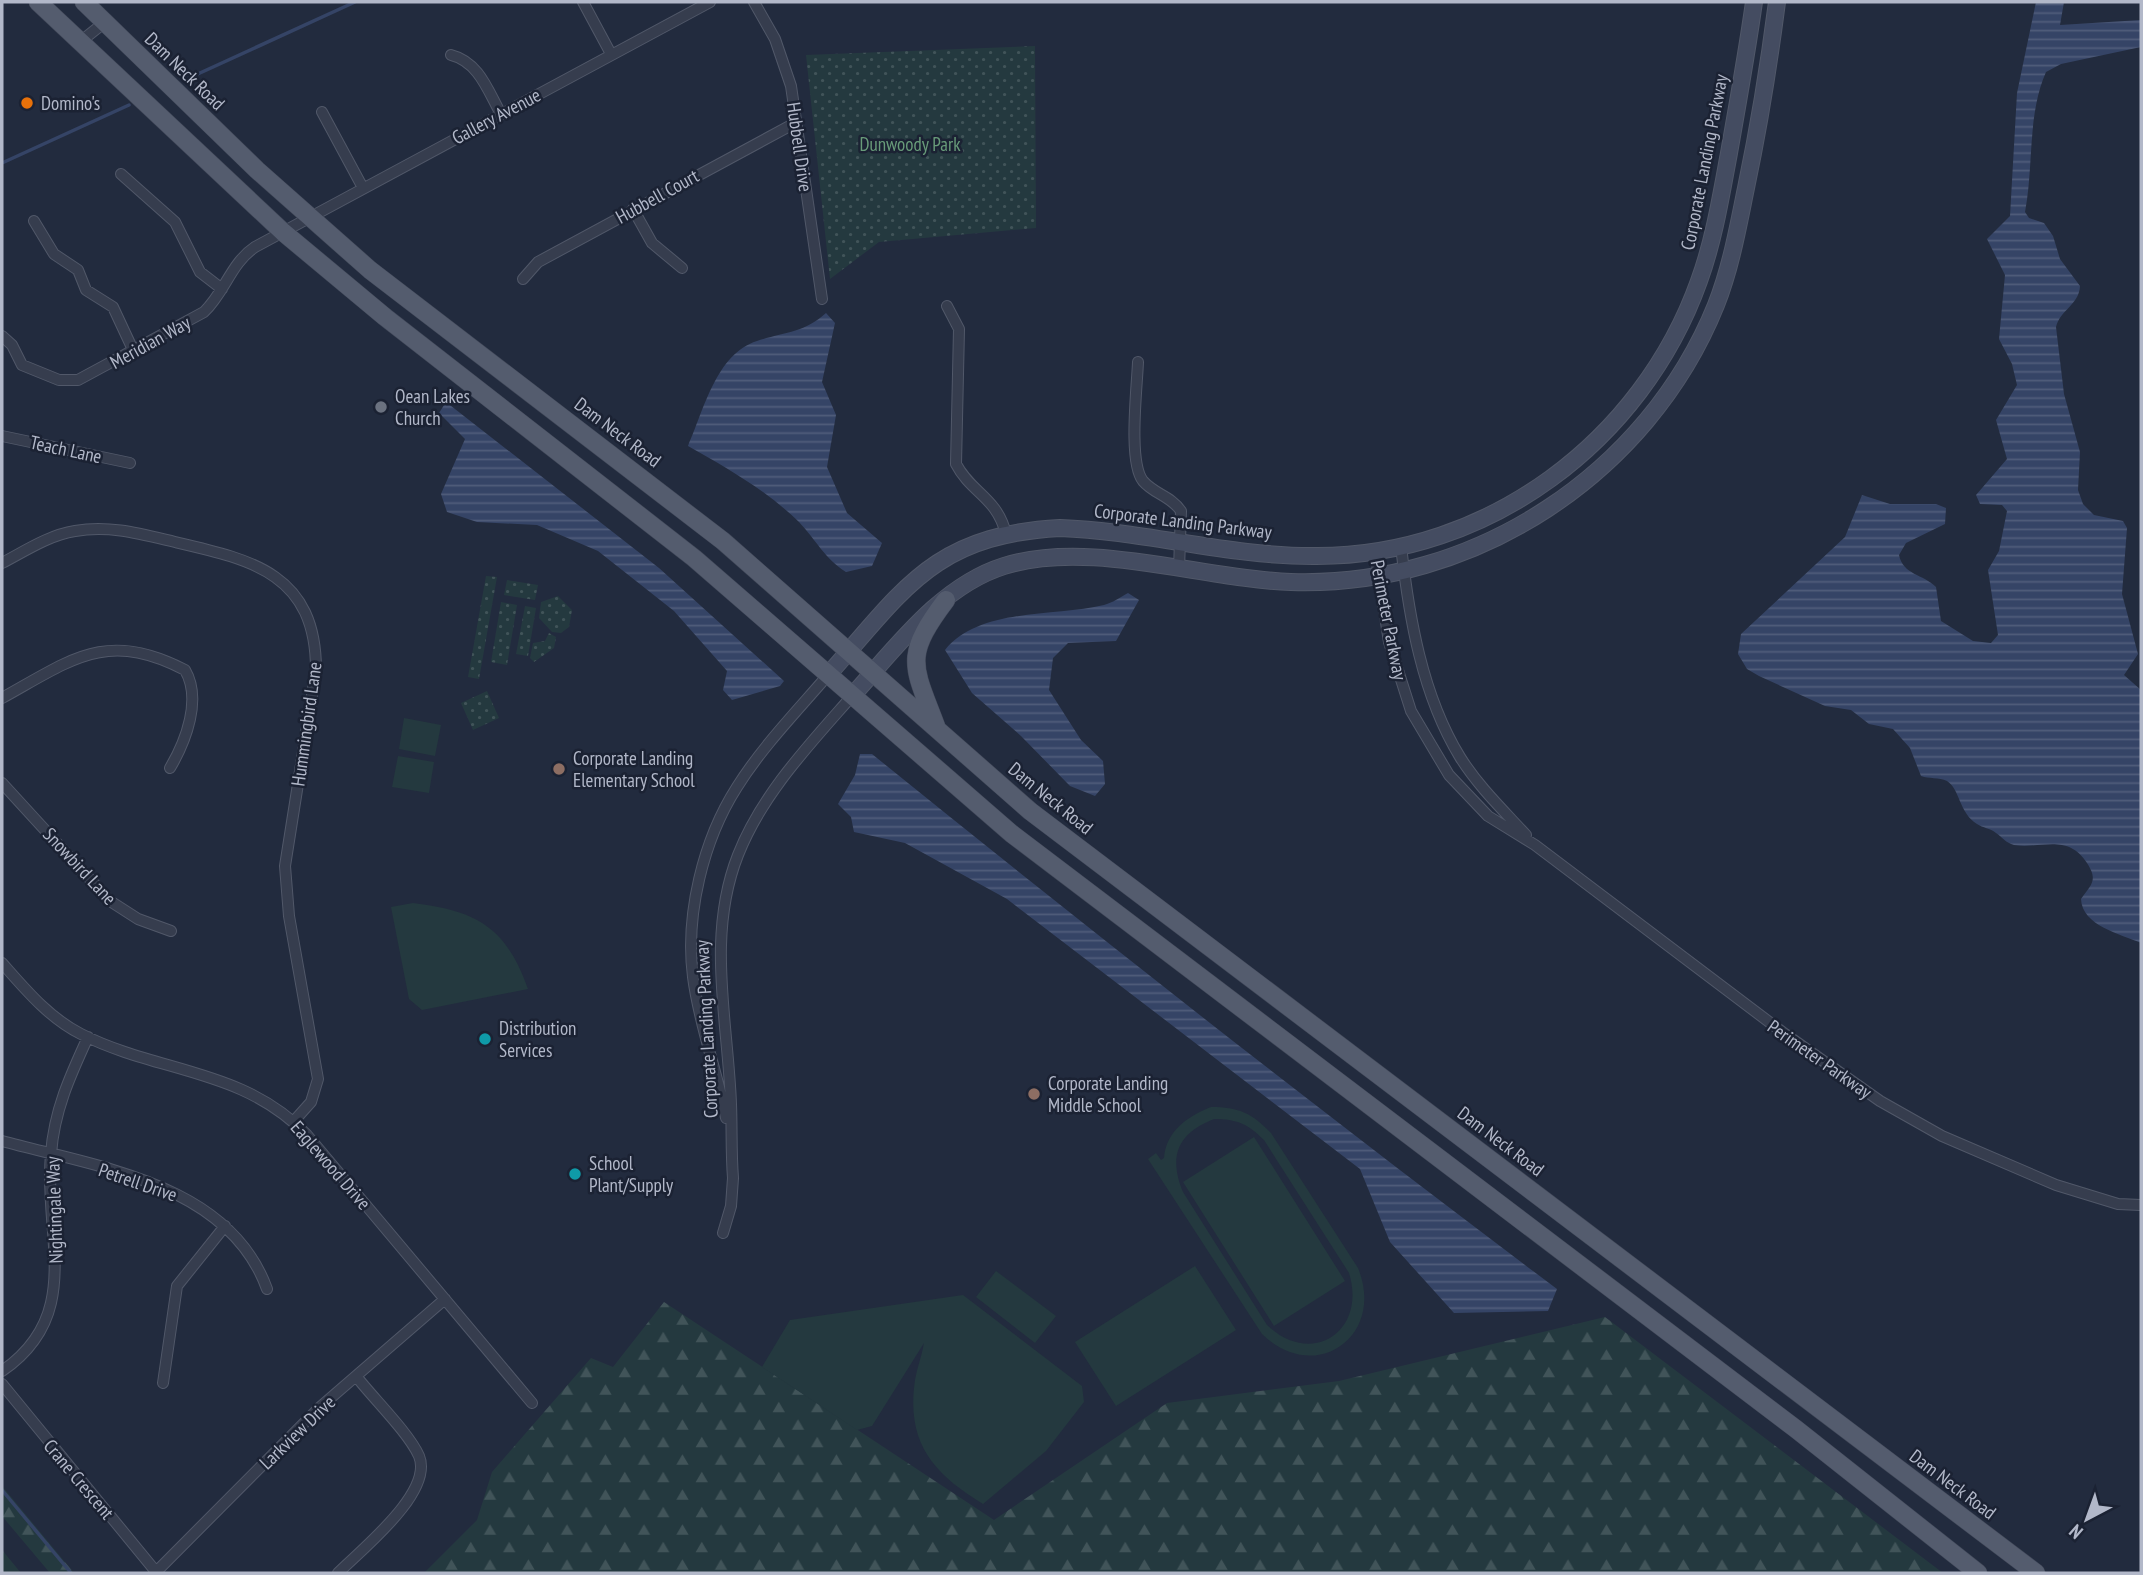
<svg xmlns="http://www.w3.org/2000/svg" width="2143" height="1575" viewBox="0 0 2143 1575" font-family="'PT Sans Narrow',sans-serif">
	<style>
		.grass { fill: url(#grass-dots) }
		.forest { fill: url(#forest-firs) }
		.garden { fill: #24393f; fill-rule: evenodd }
		.water { fill: url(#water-rules) }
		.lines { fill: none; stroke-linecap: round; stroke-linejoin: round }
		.stream { stroke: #354466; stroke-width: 3.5 }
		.street-casing { stroke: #515869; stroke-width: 12 }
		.secondary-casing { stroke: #515869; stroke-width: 18 }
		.primary-casing { stroke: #3f4657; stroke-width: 19 }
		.street { stroke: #363d4e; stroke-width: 10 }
		.secondary { stroke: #444c61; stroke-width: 16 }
		.primary { stroke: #545c6e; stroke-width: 18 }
		.food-dot { fill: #e8710a; stroke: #1b2233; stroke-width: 2.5 }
		.worship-dot { fill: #6b7280; stroke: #1b2233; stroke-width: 2.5 }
		.education-dot { fill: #8d6e63; stroke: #1b2233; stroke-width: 2.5 }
		.culture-dot { fill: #0f9aa8; stroke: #1b2233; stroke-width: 2.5 }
		.labels { text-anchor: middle; stroke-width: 5; stroke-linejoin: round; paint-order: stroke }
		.street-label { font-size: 19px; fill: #b2b8c9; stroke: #1b2233 }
		.poi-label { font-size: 19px; fill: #b2b8c9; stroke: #1b2233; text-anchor: start }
		.park-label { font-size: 19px; fill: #689b79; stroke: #1b2233 }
	</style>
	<defs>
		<pattern id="grass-dots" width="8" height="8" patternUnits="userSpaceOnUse" patternTransform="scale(1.75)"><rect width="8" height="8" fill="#24393f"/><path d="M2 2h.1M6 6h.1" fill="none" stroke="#415459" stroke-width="1.8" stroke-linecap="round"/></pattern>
		<pattern id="forest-firs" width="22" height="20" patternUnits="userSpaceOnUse" patternTransform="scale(1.75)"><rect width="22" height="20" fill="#24393f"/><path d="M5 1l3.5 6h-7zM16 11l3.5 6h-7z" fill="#415459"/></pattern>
		<pattern id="water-rules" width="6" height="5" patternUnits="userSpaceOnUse" patternTransform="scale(1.75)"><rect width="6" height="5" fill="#354466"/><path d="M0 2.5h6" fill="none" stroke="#505d7b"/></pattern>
	</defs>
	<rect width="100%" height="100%" fill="#222b3e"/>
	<!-- grass -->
	<path class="grass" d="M1035 46 1036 228 879 242 830 279 806 55Z
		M486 576 497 577 479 679 468 677Z
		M507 580 538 585 535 600 504 595Z
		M558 596 572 610 569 627 561 633 552 632 539 618 541 602Z
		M501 602 517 605 507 665 491 662Z
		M525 606 536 608 528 656 516 654Z
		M549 633 556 637 554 648 534 662 530 658 533 643 545 641Z
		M487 691 499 718 473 730 461 703Z"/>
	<!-- forest -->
	<path class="forest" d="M664 1302 994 1520 1167 1403 1339 1381 1605 1317 1943 1573H424L477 1520 492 1472 591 1358 613 1367Z
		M2 1486 74 1573H50L2 1516Z
		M2 1550 21 1573H2Z"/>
	<!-- garden -->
	<path class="garden" d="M404 718 441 725 435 756 399 749Z
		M398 756 434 762 429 793 392 787Z
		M413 903C477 911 506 927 528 989L422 1010 409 999 391 907Z
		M1211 1107C1238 1107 1252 1113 1271 1133L1358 1268C1386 1336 1315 1386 1262 1334L1148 1159 1156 1153 1161 1160 1164 1158C1166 1131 1188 1116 1211 1107ZM1214 1119C1237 1119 1248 1124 1264 1140L1349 1273C1367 1331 1312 1368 1267 1325L1183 1192C1168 1156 1178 1133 1214 1119Z
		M1254 1137 1345 1281 1274 1326 1183 1182Z
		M1195 1266 1236 1330 1116 1406 1075 1342Z
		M996 1271 1056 1316 1035 1343 976 1297Z
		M963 1295 1082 1386 1084 1402 1046 1451 983 1504C932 1473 906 1442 915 1380 917 1368 922 1355 924 1343L872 1426 857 1430 762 1367 790 1320Z"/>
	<!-- water -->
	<path class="water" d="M2036 2H2064L2060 25 2141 20V47L2061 64 2046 72C2027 115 2034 166 2025 212L2029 218 2044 223 2053 236 2060 259 2080 286C2079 305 2060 310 2056 327L2064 394 2080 452 2078 490 2083 504 2094 515 2123 521 2127 528 2122 594 2138 654 2124 675 2141 690V943C2121 934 2082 926 2081 899 2092 884 2098 880 2087 863 2068 833 2042 849 2014 845 2006 843 2002 837 1996 833 1990 828 1983 828 1977 824 1959 813 1960 789 1947 781 1939 777 1929 779 1921 776L1910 748 1893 729 1869 724 1851 710 1825 706 1759 676 1747 669 1738 654 1741 634 1845 537 1862 495 1890 504H1936L1946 508 1945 524 1906 543 1899 555C1903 575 1923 574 1936 587L1941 621 1973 641 1991 643 1998 635 1988 570 1999 551 2007 511 2002 505 1980 504 1976 495 2007 459 1996 420 2017 385 2012 364 1999 339 2005 275 1987 239 2010 216 2017 93Z
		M826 313 835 323 822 382 836 415 827 467 847 513 882 543 872 566 846 572C825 559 816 540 799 522 766 490 727 468 688 446 704 410 716 354 757 341 784 332 804 333 826 313Z
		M446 402 659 568 784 681 780 686 732 700 723 690 727 671 674 611 598 551 537 525 477 522 447 512 441 494 465 439 439 413Z
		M1128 593 1139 600 1116 641 1068 643 1053 658 1049 690 1081 740 1103 761 1105 784 1095 796 1070 786 1021 736 972 693 945 650C980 607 1055 617 1104 605 1112 603 1121 597 1128 593Z
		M860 754H872C1097 936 1325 1115 1557 1289L1548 1311 1454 1313 1390 1242 1360 1169 1007 899 905 843 854 832 851 817 838 804 855 775Z"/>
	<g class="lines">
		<!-- stream -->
		<path class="stream" d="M189 78 355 2
			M2 163 129 105
			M2 1490 71 1573"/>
		<!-- street casing -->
		<g class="street-casing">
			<path id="street" d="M583 2 611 54
				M754 2 775 39 791 86 822 299
				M80 42 105 22
				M451 55C479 62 488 91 501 114
				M322 112 363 188
				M121 174 175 222 200 272 222 289
				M633 209 652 243 682 268
				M34 221 54 254 78 270 86 290 113 307 134 352
				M523 279 538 262 797 122
				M947 306 959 329 956 464C971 493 997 497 1006 534
				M2 336 12 345 22 365 59 380H78L204 312C225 292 231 263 255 247L710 2
				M1138 362C1137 388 1128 462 1143 481 1154 494 1171 496 1181 511L1179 569
				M2 436 130 463
				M1401 546C1409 617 1422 695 1460 757 1478 786 1503 810 1526 835
				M1375 551 1389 642 1411 711 1449 775 1488 816 1535 845 1785 1034 1880 1101 1942 1136 2056 1185 2118 1204 2141 1205
				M2 563C25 551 49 535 75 531 110 525 141 534 175 542 253 560 316 574 316 670L285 866 289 916 318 1079 311 1102 294 1121
				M2 698C71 660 106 629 185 670 202 699 186 741 170 768
				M2 783 110 901 138 919 171 931
				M2 963C25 989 49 1018 81 1034 158 1073 243 1068 307 1135L532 1403
				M726 1118C717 1070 699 1025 693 977 685 915 703 840 737 787 762 747 797 711 828 675
				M2 1141C97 1167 229 1183 267 1289
				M723 1233 731 1206 733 1178C731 1153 732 1128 731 1104 728 1021 706 936 738 855 762 794 809 745 852 696
				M2 1371C85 1314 43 1235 51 1154 54 1111 70 1076 88 1037
				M163 1383 177 1286 225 1226
				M2 1384 157 1573
				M156 1572 319 1408 445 1299
				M338 1573C362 1549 434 1492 419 1456 409 1433 372 1397 356 1376"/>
		</g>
		<!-- secondary casing -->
		<g class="secondary-casing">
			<path id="secondary" d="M828 675C905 588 934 535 1060 528 1146 531 1230 557 1317 556 1488 556 1642 441 1699 281 1714 240 1721 196 1729 153 1738 102 1747 52 1754 2
				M852 696C895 649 940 586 1004 566 1089 539 1202 579 1291 582 1474 588 1648 474 1716 305 1731 267 1738 227 1746 188 1759 126 1769 64 1777 2"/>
		</g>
		<!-- primary casing -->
		<g class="primary-casing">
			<path id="primary" d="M38 2 283 232 385 317 694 558 1012 834 1796 1429 1978 1573
				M84 2 257 170 370 270 723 541 1030 811 2036 1573
				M936 726C913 665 903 657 946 600"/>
		</g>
		<!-- street -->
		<use href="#street" class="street"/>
		<!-- secondary -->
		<use href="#secondary" class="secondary"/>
		<!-- primary -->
		<use href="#primary" class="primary"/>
	</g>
	<!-- markers -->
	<circle class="food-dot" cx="27" cy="103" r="7"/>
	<circle class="worship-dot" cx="381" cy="407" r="7"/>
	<g class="education-dot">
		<circle cx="559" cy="769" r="7"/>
		<circle cx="1034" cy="1094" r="7"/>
	</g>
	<g class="culture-dot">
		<circle cx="485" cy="1039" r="7"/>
		<circle cx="575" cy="1174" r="7"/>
	</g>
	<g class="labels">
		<!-- street labels -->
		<g class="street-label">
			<text transform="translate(185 71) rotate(44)" y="7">Dam Neck Road</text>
			<text transform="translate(496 116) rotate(-28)" y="7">Gallery Avenue</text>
			<text transform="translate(800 147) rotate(82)" y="7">Hubbell Drive</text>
			<text transform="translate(1704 162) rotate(-79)" y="7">Corporate Landing Parkway</text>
			<text transform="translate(657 196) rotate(-29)" y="7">Hubbell Court</text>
			<text transform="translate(150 342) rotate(-29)" y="7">Meridian Way</text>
			<text transform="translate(618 432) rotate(37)" y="7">Dam Neck Road</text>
			<text transform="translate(66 449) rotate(12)" y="7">Teach Lane</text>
			<text transform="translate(1183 521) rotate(7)" y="7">Corporate Landing Parkway</text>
			<text transform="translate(1389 620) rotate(79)" y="7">Perimeter Parkway</text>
			<text transform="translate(306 724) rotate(-82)" y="7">Hummingbird Lane</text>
			<text transform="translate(1051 798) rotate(39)" y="7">Dam Neck Road</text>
			<text transform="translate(80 866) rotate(47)" y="7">Snowbird Lane</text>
			<text transform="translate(706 1029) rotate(-93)" y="7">Corporate Landing Parkway</text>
			<text transform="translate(1820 1059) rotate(35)" y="7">Perimeter Parkway</text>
			<text transform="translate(1501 1141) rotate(37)" y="7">Dam Neck Road</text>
			<text transform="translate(331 1165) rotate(49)" y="7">Eaglewood Drive</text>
			<text transform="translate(138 1182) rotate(19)" y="7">Petrell Drive</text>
			<text transform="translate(54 1210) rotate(-92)" y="7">Nightingale Way</text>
			<text transform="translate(297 1432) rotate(-44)" y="7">Larkview Drive</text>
			<text transform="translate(79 1479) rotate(50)" y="7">Crane Crescent</text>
			<text transform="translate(1953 1484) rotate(37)" y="7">Dam Neck Road</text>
		</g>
		<!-- poi labels -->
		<g class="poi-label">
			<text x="41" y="110">Domino's</text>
			<text x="395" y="403">Oean Lakes<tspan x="395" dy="22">Church</tspan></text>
			<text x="573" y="765">Corporate Landing<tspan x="573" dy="22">Elementary School</tspan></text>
			<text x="499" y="1035">Distribution<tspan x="499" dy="22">Services</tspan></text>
			<text x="1048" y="1090">Corporate Landing<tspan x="1048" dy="22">Middle School</tspan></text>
			<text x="589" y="1170">School<tspan x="589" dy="22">Plant/Supply</tspan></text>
		</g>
		<!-- park labels -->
		<g class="park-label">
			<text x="910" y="151">Dunwoody Park</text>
		</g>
	</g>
	<!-- border -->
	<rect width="2143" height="1575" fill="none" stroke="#b2b8c9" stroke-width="7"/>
	<!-- north arrow -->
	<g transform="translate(2087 1519) rotate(221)" stroke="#1b2233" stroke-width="5" paint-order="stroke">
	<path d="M0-5L12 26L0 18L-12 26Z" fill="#b2b8c9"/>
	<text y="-10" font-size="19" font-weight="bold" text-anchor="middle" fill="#b2b8c9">N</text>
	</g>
</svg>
